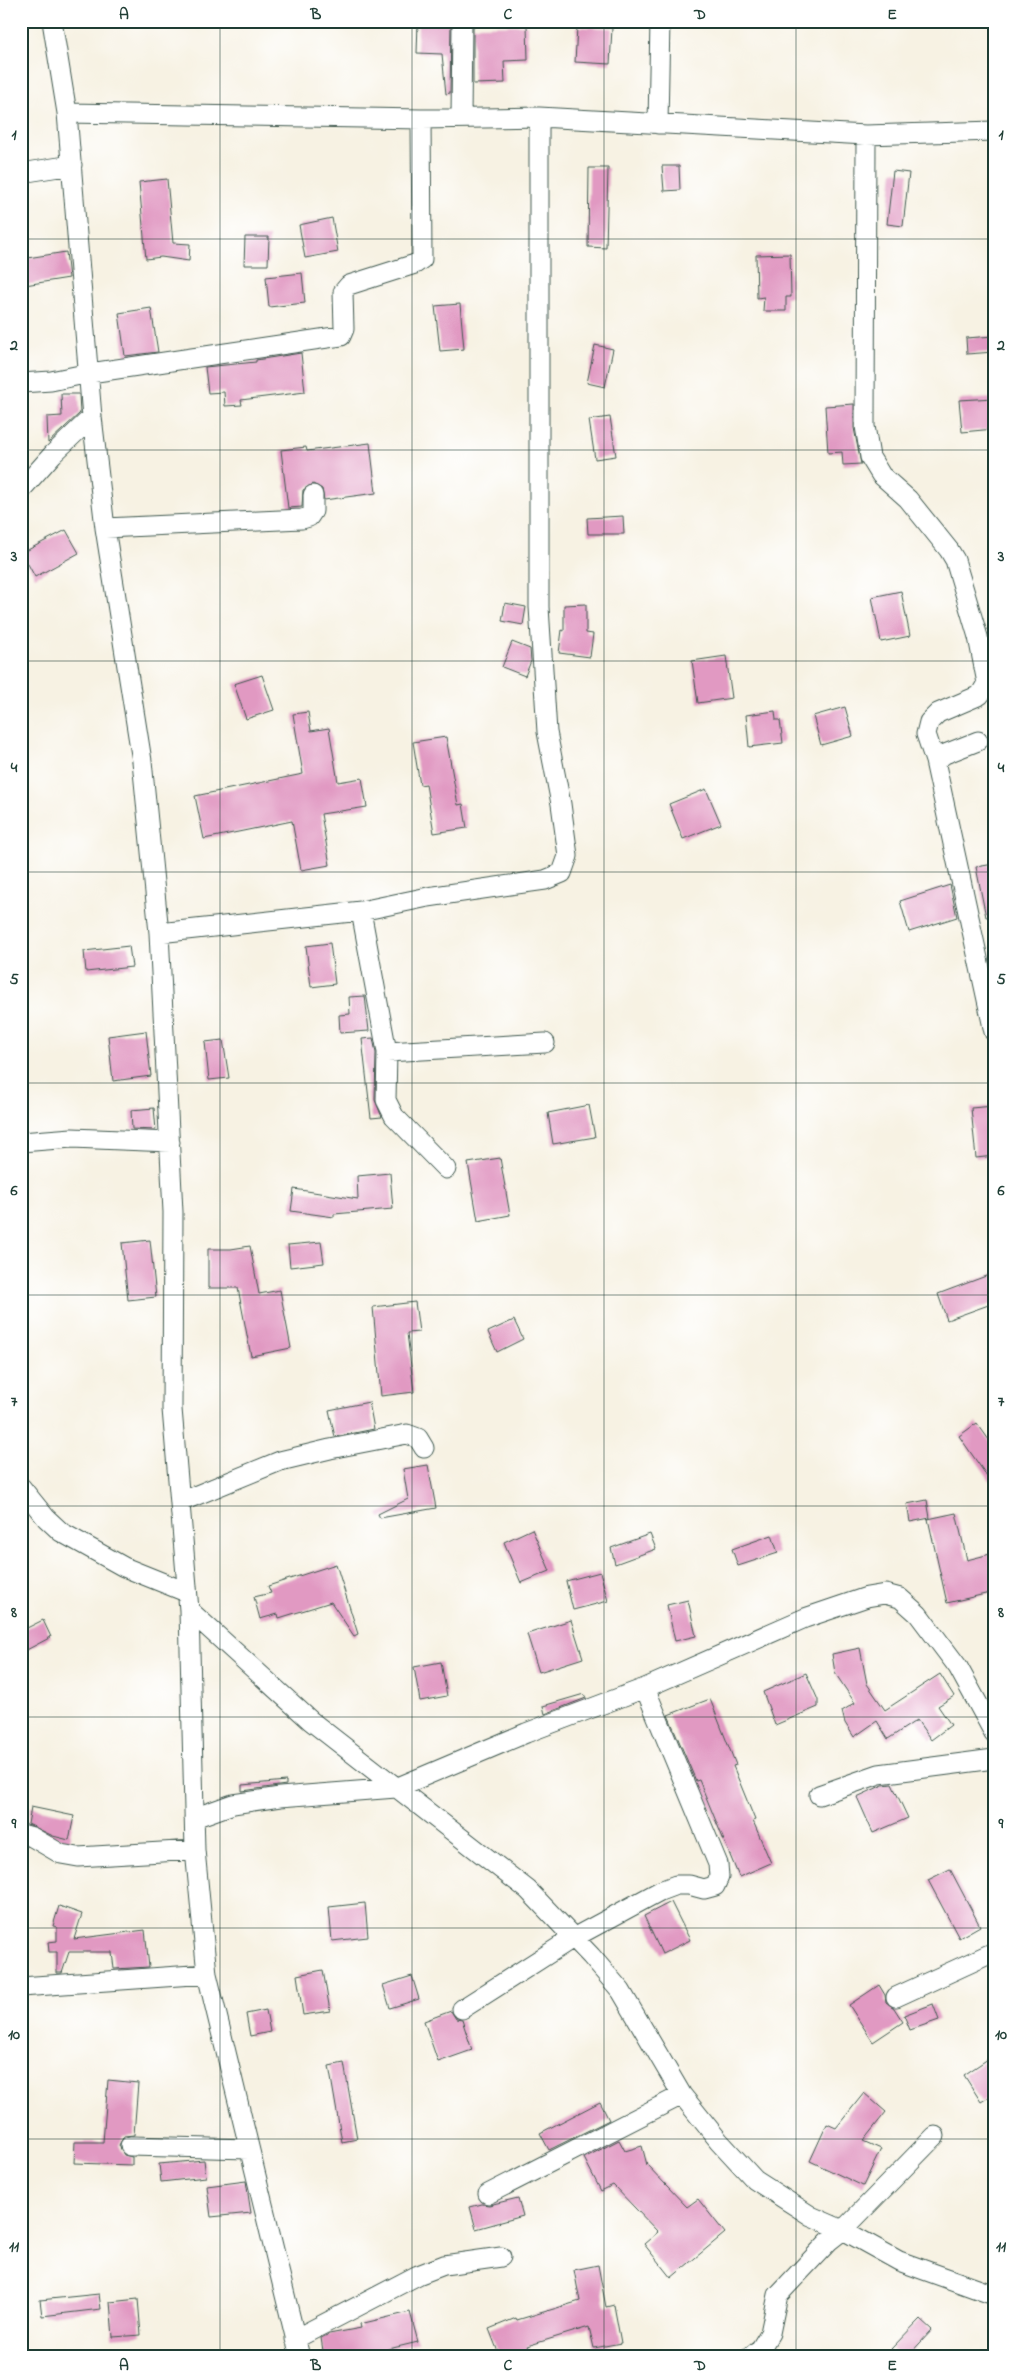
<svg xmlns="http://www.w3.org/2000/svg" width="1015" height="2378" viewBox="0 0 1015 2378" font-family="'Indie Flower',sans-serif">
	<style>
		.building { fill: #e199c2 }
		.lines { fill: none; stroke-linecap: round; stroke-linejoin: round }
		.street-casing { stroke: #3f584e; stroke-width: 21 }
		.street { stroke: #fff; stroke-width: 19 }
		.grid { fill: none; stroke: #1f3d34; stroke-width: 1; stroke-opacity: 0.55 }
		.neatline { fill: none; stroke: #1f3d34; stroke-width: 2 }
		.grid-label { font-size: 16px; text-anchor: middle; font-weight: bold; fill: #1f3d34 }
	</style>
	<rect width="100%" height="100%" fill="#fff"/>
	<filter id="ink" filterUnits="userSpaceOnUse"><feTurbulence type="fractalNoise" baseFrequency=".02" numOctaves="2"/><feDisplacementMap in="SourceGraphic" scale="10" xChannelSelector="R" yChannelSelector="G"/><feConvolveMatrix kernelMatrix="1 2 1 2 8 2 1 2 1" color-interpolation-filters="sRGB"/></filter>
	<filter id="wash" filterUnits="userSpaceOnUse"><feTurbulence type="fractalNoise" baseFrequency=".0096" numOctaves="4" result="noise"/><feDisplacementMap in="SourceGraphic" scale="20" xChannelSelector="R" yChannelSelector="G"/><feGaussianBlur stdDeviation="1.12" result="paint"/><feColorMatrix in="noise" values="0 0 0 0 0 0 0 0 0 0 0 0 0 0 0 0 0 1.4 0 .05"/><feComposite in="paint" operator="in"/></filter>
	<g filter="url(#wash)">
		<rect width="100%" height="100%" fill="#f7f2e3"/>
		<g id="blocks">
			<!-- building -->
			<path class="building" d="M418 22 451 23 450 93 446 94 442 54 417 53Z
				M527 25 528 60 504 61 505 83 473 84V26Z
				M577 27 612 28 610 64 575 62Z
				M662 166H679L680 190 664 191Z
				M589 168H608L606 248 588 247Z
				M893 171 909 173 903 226 887 224Z
				M167 179 173 243 190 244 189 261 161 257 146 259 139 182Z
				M332 218 338 252 305 258 299 225Z
				M245 237H269L268 265H244Z
				M66 252 69 278 25 285 21 259Z
				M790 254 791 297H786V311H763L764 297 757 298 756 255Z
				M302 273 305 303 269 307 266 277Z
				M460 304 464 349 440 351 435 306Z
				M151 308 158 352 125 356 119 313Z
				M994 336V352L967 354 966 338Z
				M595 345 613 349 605 387 587 383Z
				M301 353 305 392 241 400 242 405 225 406 224 392 208 393 205 367 256 362V360Z
				M61 394H79L80 413 48 443 47 417 62 416Z
				M994 398V429L962 432 959 400Z
				M854 404V428L861 464 843 465 842 452 828 453 825 406Z
				M610 417 616 456 595 459 589 420Z
				M370 443 376 493 324 500 322 489 313 484 303 490 302 507 288 508 281 450 306 447 307 451Z
				M623 516 624 534H588L587 518Z
				M66 530 79 553 35 577 22 553Z
				M901 591 910 636 881 642 872 597Z
				M505 603 526 607 523 625 502 621Z
				M586 604V633L593 634 590 657 559 653 562 630 564 631V605Z
				M512 642 530 649 531 661 525 676 502 667Z
				M726 656 732 698 698 703 692 661Z
				M262 675 274 710 246 719 234 684Z
				M845 707 853 736 821 745 813 716Z
				M775 711 776 720H780L783 743 749 747 746 715Z
				M308 712 311 731 329 728 338 782 362 778 367 807 321 814 330 865 301 870 292 821 204 839 195 796 303 774 293 714Z
				M446 737 458 805 463 804 467 828 434 833 426 784 420 785 413 742Z
				M706 789 721 824 683 839 669 804Z
				M994 864V916L986 917 976 867Z
				M950 885 957 917 909 932 900 901Z
				M330 943 335 984 311 987 306 946Z
				M129 946 132 967 86 972 84 951Z
				M365 996 369 1031 340 1033 339 1015 350 1014 349 997Z
				M146 1031 151 1076 113 1081 108 1036Z
				M373 1038 376 1053 375 1100 382 1117 371 1118 362 1039Z
				M223 1040 229 1078 209 1080 205 1042Z
				M589 1105 595 1137 553 1144 548 1113Z
				M994 1106V1156L976 1158 971 1108Z
				M154 1108 156 1130 132 1129 131 1110Z
				M500 1158 510 1215 478 1221 468 1163Z
				M390 1173 393 1209 334 1214V1217L291 1211 294 1189 358 1199 357 1176Z
				M150 1240 156 1297 128 1300 122 1243Z
				M321 1242 324 1263 290 1267 288 1245Z
				M250 1246 259 1294 280 1290 291 1348 251 1356 238 1288H208V1249H231Z
				M994 1273V1303L947 1320 938 1294Z
				M415 1302 419 1332 407 1333 414 1392 381 1396 373 1307Z
				M514 1320 523 1339 497 1352 488 1332Z
				M369 1402 374 1429 335 1437 329 1410Z
				M977 1423 994 1447V1486L959 1436Z
				M428 1465 436 1508 380 1518 378 1514 408 1499 403 1469Z
				M927 1500 930 1518 910 1522 907 1504Z
				M956 1513 967 1560 994 1553V1592L947 1603 928 1519Z
				M532 1529 550 1571 521 1583 504 1542Z
				M650 1534 656 1549 615 1564 611 1548Z
				M772 1535 778 1553 738 1566 732 1549Z
				M336 1564 358 1634 354 1636 331 1602 279 1618 278 1614 260 1619 254 1597 271 1593 268 1586Z
				M600 1572 608 1601 573 1610 566 1581Z
				M688 1600 696 1636 675 1641 667 1605Z
				M43 1620 51 1637 21 1653V1631Z
				M571 1620 583 1658 539 1672 527 1634Z
				M860 1648 867 1684 885 1710 940 1674 954 1696 938 1706 951 1725 931 1740 917 1720 888 1739 877 1721 854 1737 845 1723 842 1711 855 1703 835 1673 832 1654Z
				M441 1662 447 1696 420 1701 414 1667Z
				M806 1673 818 1700V1707L775 1725 763 1692Z
				M584 1694 586 1698 545 1714 543 1706Z
				M710 1699 736 1765 733 1766 755 1820 753 1821 771 1863 739 1877 699 1780 696 1781 668 1715Z
				M286 1781V1785L242 1791V1785Z
				M892 1784 908 1818 873 1833 857 1797 883 1785Z
				M31 1807 74 1816 69 1840 53 1836 28 1824Z
				M950 1869 980 1926 959 1938 928 1880Z
				M671 1902 690 1940 662 1954 644 1916Z
				M365 1903 368 1937 332 1941 329 1907Z
				M59 1906 82 1914 74 1939 145 1930 149 1967 114 1969 112 1952H69L62 1973H57V1952H49L48 1942 57 1941V1927L53 1926Z
				M323 1970 330 2011 303 2015 297 1975Z
				M412 1976 419 1999 390 2008 383 1985Z
				M879 1985 885 1995 886 2002 894 2008 903 2022 873 2042 849 2005Z
				M933 2004 939 2020 910 2030 904 2015Z
				M266 2010 270 2032 250 2036 246 2014Z
				M451 2011 456 2019 462 2020 472 2050 438 2062 424 2021Z
				M988 2059 994 2069V2094L981 2102 964 2075Z
				M344 2063 357 2139 342 2142 329 2066Z
				M108 2080 138 2083 134 2135 124 2136 119 2145 124 2155 132 2157V2165L74 2163 75 2142H103Z
				M864 2093 886 2112 863 2141 881 2149 863 2186 810 2161 827 2124 836 2128Z
				M600 2102 609 2120 549 2150 540 2133Z
				M619 2140 625 2151 642 2146 647 2165 687 2207 698 2199 725 2233 671 2278 644 2244 658 2232 613 2185 601 2191 584 2158Z
				M204 2160 206 2177 161 2182 159 2164Z
				M246 2181 251 2213 211 2217 207 2186Z
				M518 2198 523 2216 476 2229 470 2207 482 2204 489 2205Z
				M598 2265 606 2307 614 2305 621 2343 594 2348 589 2327 527 2346 532 2357H500L489 2329 516 2318 517 2320 580 2301 574 2270Z
				M99 2294 101 2309 42 2316 40 2300Z
				M138 2299 141 2335 113 2337 110 2302Z
				M410 2312 418 2342 355 2357H324L321 2338 329 2334 361 2328 360 2324Z
				M920 2319 932 2330 907 2357H900L891 2349Z"/>
		</g>
	</g>
	<g filter="url(#ink)">
		<use href="#blocks" fill-opacity="0" stroke="#3f584e" stroke-width="1"/>
		<g class="lines">
			<!-- street casing -->
			<g class="street-casing">
				<path id="street" d="M52 21 67 113 92 417 105 528 142 761 159 933 173 1212 172 1409 189 1610 195 1850 207 1974 300 2357
					M67 113 421 119 539 117 866 135 994 131
					M461 118 462 21
					M658 124 660 21
					M866 135 865 426 870 457 881 475 908 499 949 550 955 560 978 637 987 683 980 695 938 713 929 722 926 734 935 761 994 1032
					M21 173 72 165
					M21 383 51 381 90 373 341 336 344 329 343 292 349 285 415 264 422 259 421 119
					M21 490 53 454 92 417
					M105 528 302 519 309 517 313 511V495
					M935 761 945 754 978 741
					M361 911 387 1052 386 1100 394 1116 446 1169
					M159 933 361 911 428 897 545 880 562 873 568 856 561 804 547 732 539 607V117
					M387 1052 545 1043
					M21 1142 72 1138 170 1142
					M21 1487 46 1518 61 1532 124 1567 186 1592
					M180 1502 280 1461 330 1449 407 1434 418 1438 424 1448
					M189 1610 311 1721 528 1890 591 1956 621 1991 682 2095 719 2141 755 2180 811 2216 843 2230 899 2261 994 2295
					M819 1795 879 1774 994 1759
					M194 1818 233 1804 280 1797 396 1788 526 1733 645 1688 805 1618 867 1597 885 1594 900 1598 918 1614 958 1667 994 1733
					M21 1834 32 1837 61 1854 78 1857 195 1850
					M21 1987 207 1974
					M896 1997 994 1952
					M462 2009 573 1938 660 1891 676 1885H689L704 1889 715 1886 719 1877 718 1864 645 1688
					M130 2146 249 2149
					M488 2194 682 2095
					M295 2339 418 2275 444 2265 501 2257
					M750 2357 761 2348 770 2333 778 2295 829 2241 843 2230 935 2136"/>
			</g>
			<!-- street -->
			<use href="#street" class="street"/>
		</g>
	</g>
	<!-- grid -->
	<path class="grid" d="M220 21V2357M412 21V2357M604 21V2357M796 21V2357M21 239H994M21 450H994M21 661H994M21 872H994M21 1083H994M21 1295H994M21 1506H994M21 1717H994M21 1928H994M21 2139H994"/>
	<!-- margin -->
	<rect width="1015" height="2378" fill="none" stroke="#fff" stroke-width="55"/>
	<rect x="28" y="28" width="960" height="2322" class="neatline"/>
	<g class="grid-label">
		<text x="124" y="19">A</text>
		<text x="316" y="19">B</text>
		<text x="508" y="19">C</text>
		<text x="700" y="19">D</text>
		<text x="892" y="19">E</text>
		<text x="14" y="139">1</text>
		<text x="1001" y="139">1</text>
		<text x="14" y="350">2</text>
		<text x="1001" y="350">2</text>
		<text x="14" y="561">3</text>
		<text x="1001" y="561">3</text>
		<text x="14" y="772">4</text>
		<text x="1001" y="772">4</text>
		<text x="14" y="984">5</text>
		<text x="1001" y="984">5</text>
		<text x="14" y="1195">6</text>
		<text x="1001" y="1195">6</text>
		<text x="14" y="1406">7</text>
		<text x="1001" y="1406">7</text>
		<text x="14" y="1617">8</text>
		<text x="1001" y="1617">8</text>
		<text x="14" y="1828">9</text>
		<text x="1001" y="1828">9</text>
		<text x="14" y="2039">10</text>
		<text x="1001" y="2039">10</text>
		<text x="14" y="2251">11</text>
		<text x="1001" y="2251">11</text>
		<text x="124" y="2370">A</text>
		<text x="316" y="2370">B</text>
		<text x="508" y="2370">C</text>
		<text x="700" y="2370">D</text>
		<text x="892" y="2370">E</text>
	</g>
</svg>
